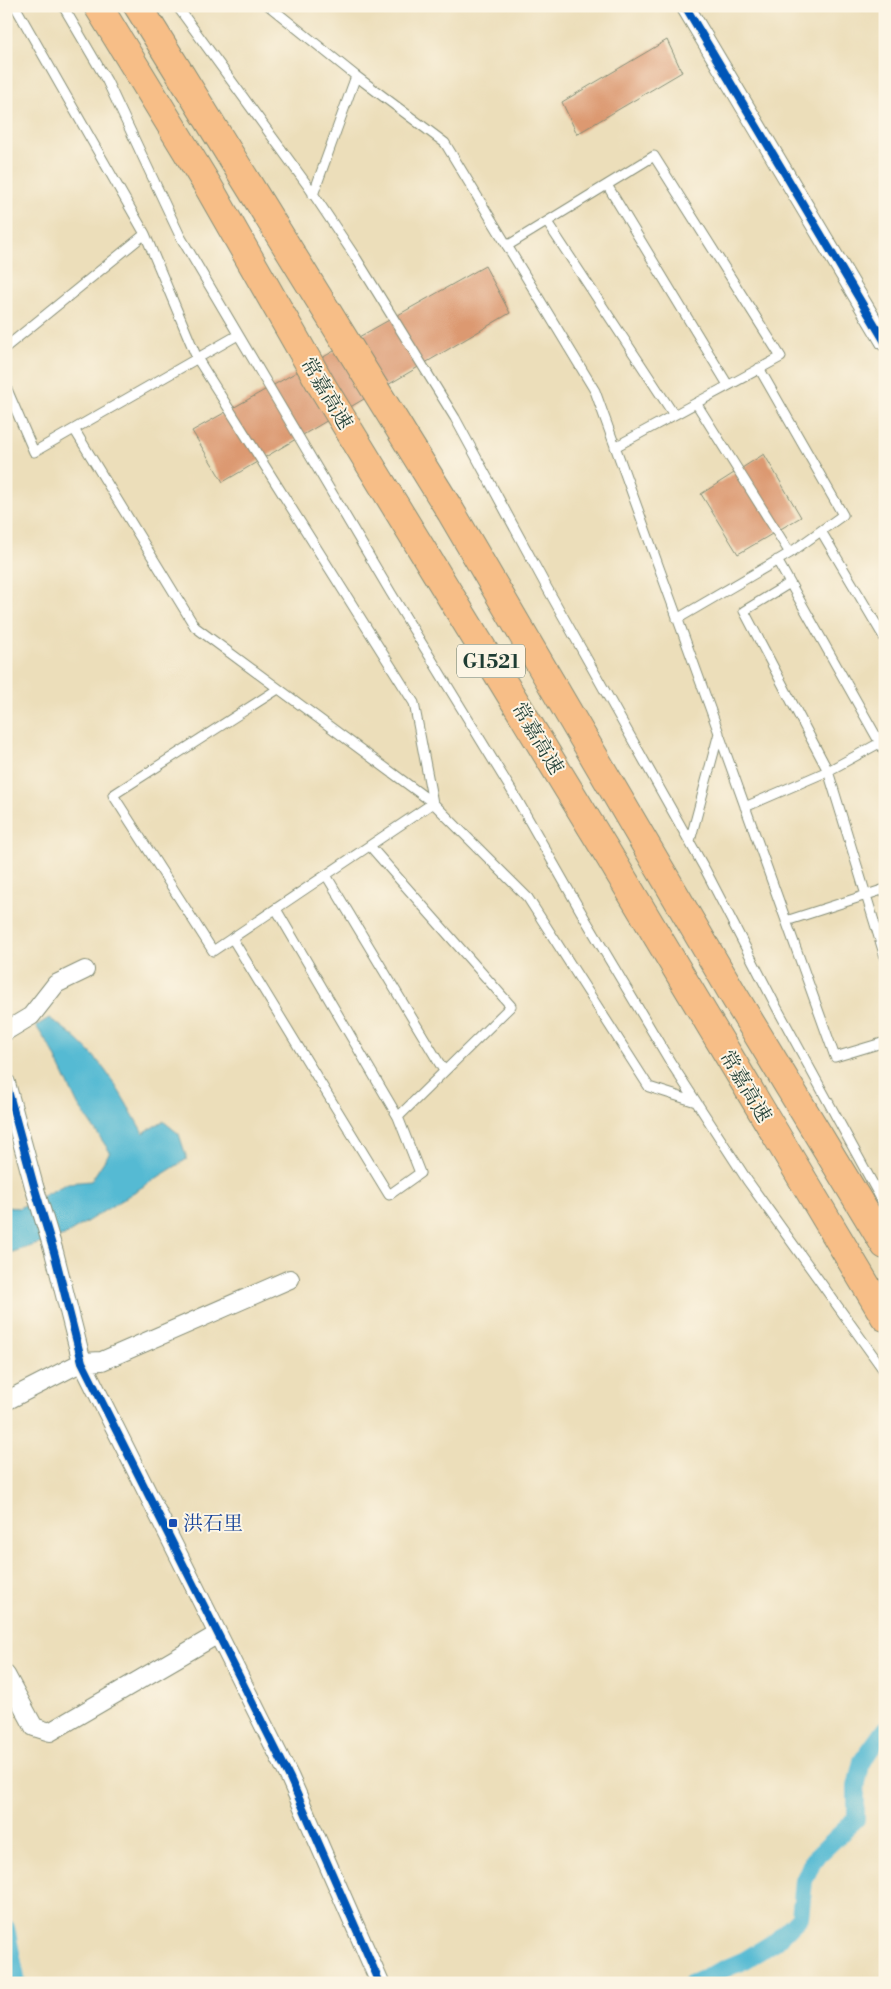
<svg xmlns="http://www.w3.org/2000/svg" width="891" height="1989" viewBox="0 0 891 1989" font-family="'Libre Bodoni','Noto Serif SC',serif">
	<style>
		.water { fill: #55bad3; stroke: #3a7c84 }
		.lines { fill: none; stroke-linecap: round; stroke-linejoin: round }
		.canal { stroke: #55bad3; stroke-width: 18 }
		.building { fill: #dc9971 }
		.lane-casing { stroke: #868e77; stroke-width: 11 }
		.street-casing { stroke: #868e77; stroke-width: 20 }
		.highway-casing { stroke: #868e77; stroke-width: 30 }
		.lane { stroke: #fff; stroke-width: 9 }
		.street { stroke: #fff; stroke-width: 18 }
		.highway { stroke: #f7be87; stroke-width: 28 }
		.cycleway-casing { stroke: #fcf5e5; stroke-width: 11 }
		.cycleway { stroke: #0057b8; stroke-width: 8 }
		.transit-dot { fill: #1a4fb4; stroke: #fcf5e5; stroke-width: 2 }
		.labels { text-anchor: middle; stroke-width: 4; stroke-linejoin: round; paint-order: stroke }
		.shield { fill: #fcf5e5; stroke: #617469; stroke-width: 1 }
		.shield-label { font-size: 19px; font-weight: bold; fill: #1f3d34 }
		.street-label { font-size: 20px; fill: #1f3d34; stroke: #fcf5e5 }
		.transit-label { font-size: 20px; fill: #164399; stroke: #fcf5e5; text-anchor: start }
	</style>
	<rect width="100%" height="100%" fill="#fcf5e5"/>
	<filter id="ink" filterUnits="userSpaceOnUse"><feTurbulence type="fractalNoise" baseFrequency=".02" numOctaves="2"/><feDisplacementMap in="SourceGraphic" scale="10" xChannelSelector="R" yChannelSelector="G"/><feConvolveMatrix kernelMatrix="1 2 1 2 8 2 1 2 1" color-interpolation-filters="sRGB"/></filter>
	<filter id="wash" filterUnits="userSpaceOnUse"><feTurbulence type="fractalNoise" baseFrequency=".0096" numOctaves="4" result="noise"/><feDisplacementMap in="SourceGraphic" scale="20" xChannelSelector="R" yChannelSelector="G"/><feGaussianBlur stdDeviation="1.12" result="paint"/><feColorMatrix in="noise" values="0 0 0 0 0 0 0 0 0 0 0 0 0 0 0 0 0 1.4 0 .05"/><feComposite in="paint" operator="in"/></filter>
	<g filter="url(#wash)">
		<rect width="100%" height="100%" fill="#ecdeba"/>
		<!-- water -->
		<path class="water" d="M49 1018C98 1050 115 1083 143 1133L163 1121 179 1134 187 1159 64 1236 6 1254V1207L19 1208 68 1183 91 1181 110 1152 78 1105 53 1052 36 1026Z"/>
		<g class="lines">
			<!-- canal -->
			<path class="canal" d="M6 1928 17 1983
				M692 1983 745 1960 776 1941 800 1917 804 1881 813 1860 856 1819V1787L862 1761 885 1729"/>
		</g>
		<g id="blocks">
			<!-- building -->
			<path class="building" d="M667 40 682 72 577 134 562 102Z
				M485 266 510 313 223 482 192 431Z
				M764 454 801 517 738 554 701 494Z"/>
		</g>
	</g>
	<g filter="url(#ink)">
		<use href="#blocks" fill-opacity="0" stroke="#868e77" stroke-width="1"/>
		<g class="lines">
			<!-- lane casing -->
			<g class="lane-casing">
				<path id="lane" d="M15 6 145 234 197 358 414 703 433 803 213 951 113 795 278 689
					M63 6 107 81 180 236 391 593 518 801 584 917 671 1063 747 1180 885 1372
					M177 6 308 186 356 258 455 418 546 586 706 871 777 1008 885 1206
					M269 6 356 76 313 195
					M356 76 445 143 595 391 719 733 690 841
					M607 185 728 385
					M547 222 674 415
					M507 246 654 156 781 357 615 447
					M238 335 74 429 195 627 433 803 528 898 649 1087 696 1102
					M6 347 145 234
					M6 387 34 452 74 429
					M696 403 790 553
					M821 531 885 639
					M777 560 885 752
					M790 583 744 611 828 771 885 957
					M677 619 790 553 843 515 759 368
					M719 734 835 1057 885 1042
					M745 807 828 771 885 740
					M326 875 444 1071
					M276 909 398 1117
					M786 921 885 889
					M232 938 389 1195 420 1173 398 1117 511 1006 370 846"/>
			</g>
			<!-- street casing -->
			<g class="street-casing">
				<path id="street" d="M685 6 885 342
					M6 1031 31 1016 56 984 85 970
					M6 1083 34 1186 54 1252 82 1362 290 1778 380 1983
					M6 1401 82 1362 102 1361 290 1279
					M6 1675 34 1727 50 1732 218 1634"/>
			</g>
			<!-- highway casing -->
			<g class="highway-casing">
				<path id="highway" d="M98 6 208 186 322 386 611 859 885 1317
					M138 6 451 512 733 994 885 1245"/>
			</g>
			<!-- lane -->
			<use href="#lane" class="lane"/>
			<!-- street -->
			<use href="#street" class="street"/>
			<!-- highway -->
			<use href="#highway" class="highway"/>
			<!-- cycleway casing -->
			<g class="cycleway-casing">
				<path id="cycleway" d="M685 6 885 342
					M6 1083 34 1186 54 1252 82 1362 290 1778 380 1983"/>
			</g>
			<!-- cycleway -->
			<use href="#cycleway" class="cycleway"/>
		</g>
	</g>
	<!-- markers -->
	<rect class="transit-dot" x="168" y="1518" width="10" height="10" rx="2.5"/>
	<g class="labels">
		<!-- shield labels -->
		<rect class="shield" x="457" y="644.5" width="68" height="33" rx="4"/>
		<g class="shield-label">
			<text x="491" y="668">G1521</text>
		</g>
		<!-- street labels -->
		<g class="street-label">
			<text transform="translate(327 393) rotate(59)" y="7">常嘉高速</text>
			<text transform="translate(538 738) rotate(59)" y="7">常嘉高速</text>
			<text transform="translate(746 1086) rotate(59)" y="7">常嘉高速</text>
		</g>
		<!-- transit labels -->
		<g class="transit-label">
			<text x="183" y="1530">洪石里</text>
		</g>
	</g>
	<!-- margin -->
	<rect width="891" height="1989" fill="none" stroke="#fcf5e5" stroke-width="25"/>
</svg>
